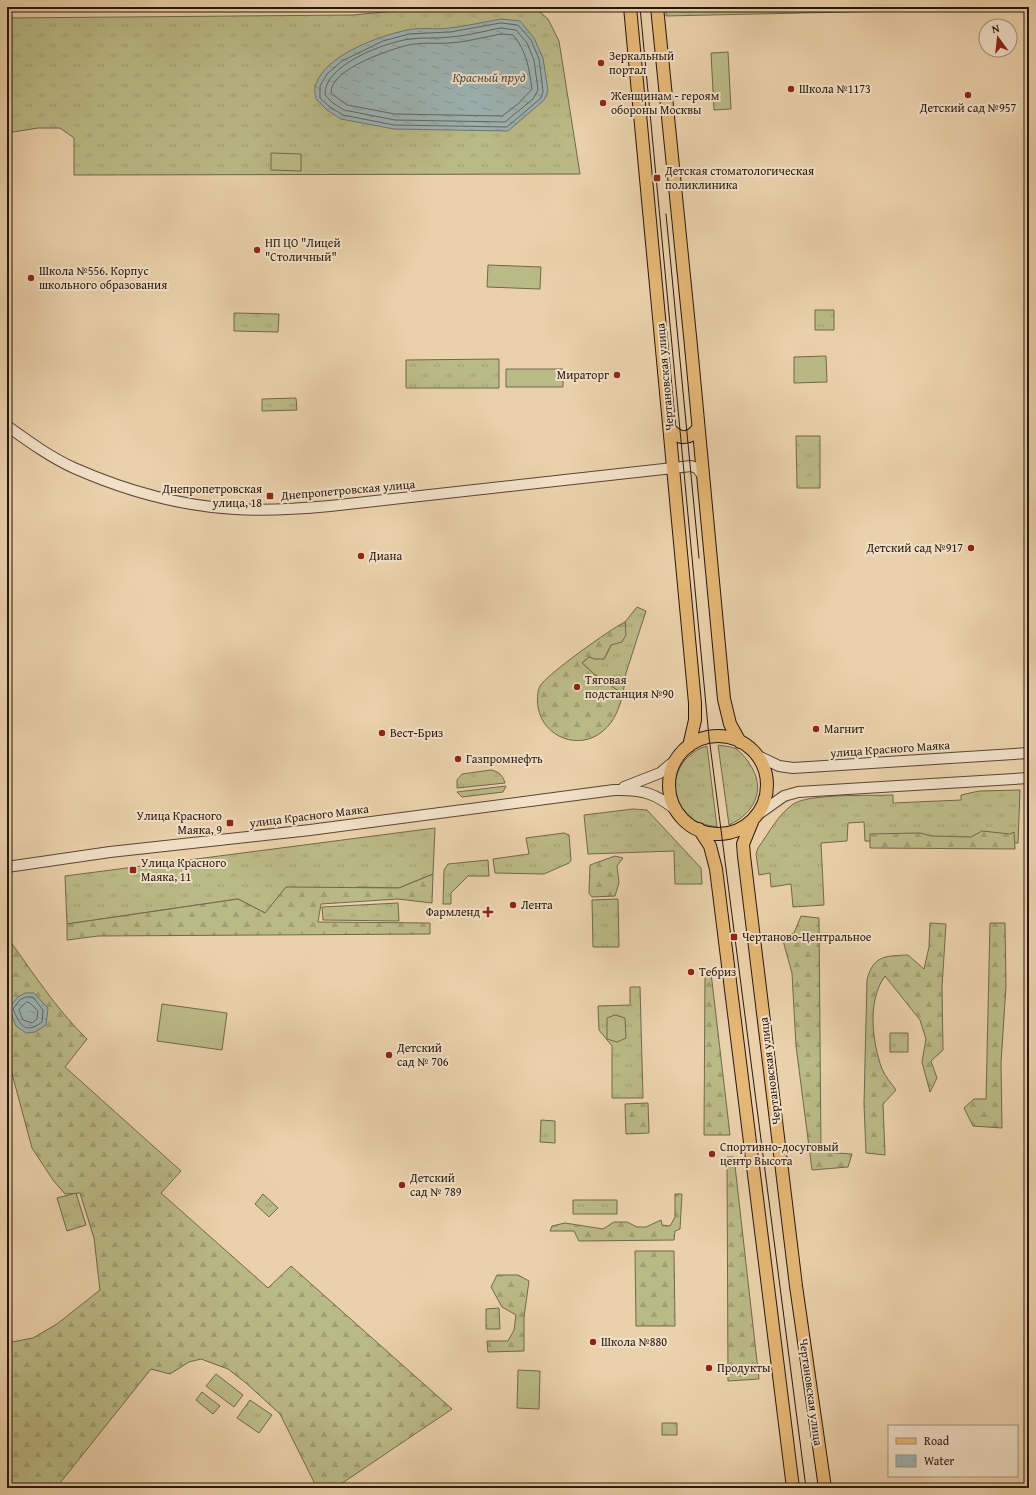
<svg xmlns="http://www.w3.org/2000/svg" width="1036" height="1495" viewBox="0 0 1036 1495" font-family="'Gentium Book Plus',serif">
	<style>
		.grass { fill: url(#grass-tufts); stroke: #70684a }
		.forest { fill: url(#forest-firs); stroke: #70684a }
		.garden { fill: #baba87; stroke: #70684a }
		.water { fill: url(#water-ripples); stroke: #6d7571 }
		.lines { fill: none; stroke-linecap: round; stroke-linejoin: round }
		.shore { stroke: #626560; stroke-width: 1 }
		.minor-casing { stroke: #584534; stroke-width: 12 }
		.major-casing { stroke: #27160c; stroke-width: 14 }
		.minor { stroke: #f2e1c8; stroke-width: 10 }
		.major { stroke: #e6b876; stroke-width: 12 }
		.tram { stroke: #27160c; stroke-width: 1 }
		.poi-dot { fill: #8f2418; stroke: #f2e1c8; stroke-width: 1.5 }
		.labels { text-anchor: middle; stroke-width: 4; stroke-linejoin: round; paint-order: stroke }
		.poi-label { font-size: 12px; fill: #27160c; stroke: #f2e1c8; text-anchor: start }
		.street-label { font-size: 12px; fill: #27160c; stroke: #f2e1c8 }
		.water-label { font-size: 13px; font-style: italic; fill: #504d47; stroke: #f2e1c8 }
	</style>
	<defs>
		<pattern id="grass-tufts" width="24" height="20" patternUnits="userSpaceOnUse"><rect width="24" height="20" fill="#baba87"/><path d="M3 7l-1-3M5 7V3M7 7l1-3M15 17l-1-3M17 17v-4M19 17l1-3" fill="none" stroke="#a09f73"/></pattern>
		<pattern id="forest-firs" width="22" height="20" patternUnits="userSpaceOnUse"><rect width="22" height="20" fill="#baba87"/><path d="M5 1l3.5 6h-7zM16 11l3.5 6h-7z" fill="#a09f73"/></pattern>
		<pattern id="water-ripples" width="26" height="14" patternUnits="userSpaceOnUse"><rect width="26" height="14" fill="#9cb4b4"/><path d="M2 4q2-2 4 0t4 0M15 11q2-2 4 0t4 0" fill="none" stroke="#869a9a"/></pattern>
	</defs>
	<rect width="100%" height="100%" fill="#ebd1ab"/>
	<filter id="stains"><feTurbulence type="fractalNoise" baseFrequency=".005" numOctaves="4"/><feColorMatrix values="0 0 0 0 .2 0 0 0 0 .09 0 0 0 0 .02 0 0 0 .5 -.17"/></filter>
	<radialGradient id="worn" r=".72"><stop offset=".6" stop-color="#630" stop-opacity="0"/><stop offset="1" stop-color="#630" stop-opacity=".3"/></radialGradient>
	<!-- grass -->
	<path class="grass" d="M435 7H534L548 19 559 41 580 174 74 175V138L60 128H38L7 133V18L353 15Z
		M666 7H1029V8L666 16Z
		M815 310H834V330H815Z
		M234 313 279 314 278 332 234 331Z
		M499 359V388H406V360Z
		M296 398 297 410 262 411V399Z
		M796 436H820V488H797Z
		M637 607 646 611 626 673 623 694 594 674 582 663 589 657 604 659 611 645 626 626 625 622Z
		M718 745C723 746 729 746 734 748 739 750 746 758 749 763 767 788 755 813 729 825Z
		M707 746 717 827C707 825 693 823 686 815 664 791 677 754 707 746Z
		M491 770C499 772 502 774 505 783L457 788V780L462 774Z
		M506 786 503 792 462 797 457 792Z
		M1020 790 1018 843 865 841 864 822 848 823 847 841 821 843 824 905 793 907 791 884 771 887 770 873 759 875 756 854 758 848C768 834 778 815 792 805 806 793 872 796 893 795V803L961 800V795L979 791Z
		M633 809 647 810 701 868 702 884H675L674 851 588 854 584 815Z
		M435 828 433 874 399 888 358 887 265 913 238 899 67 924 65 876Z
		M564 833 569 835 571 860 569 863 544 874 495 873 493 859 529 854 526 838Z
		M488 860 489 876H468L451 893V904H443L444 870 448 864Z
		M618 899 619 947H593L592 900Z
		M398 903 399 921 323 920 322 907Z
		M630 987H640L643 1098H612V1046L599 1030 598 1006 630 1005Z
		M890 1033H908V1052H890Z
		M541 1120 555 1121V1143L540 1142Z
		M76 1193 86 1225 67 1231 57 1198Z
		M263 1194 278 1208 269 1217 255 1204Z
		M573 1200H617V1214H573Z
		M499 1308 500 1329H486V1309Z
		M202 1392 220 1406 213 1414 196 1400Z
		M250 1400 272 1415 259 1433 237 1418Z
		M662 1423H677V1435H662Z"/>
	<!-- forest -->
	<path class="forest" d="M625 622 626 635 622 642 611 645 604 659H595L589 657 582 663 594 674 623 694C619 708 615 721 603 731 580 751 543 738 538 707 537 701 537 692 540 686 546 675 612 628 625 622Z
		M982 831 1010 834 1014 832 1015 849 870 848V834L920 833 931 836 971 837Z
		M615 856 623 858 617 866 619 883 615 896 592 897 589 893 590 865Z
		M433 874 432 903 398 899 321 904 318 922 430 923V934L98 936 67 940V924L238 899 265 913 286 887 399 888Z
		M801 916 819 918 821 1152 852 1154 848 1167 812 1170 796 1046 792 973 782 937 794 933Z
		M930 923 946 924 942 987 943 1050 931 1061 937 1078 930 1092 922 1062 926 1039 920 1020 885 976C867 1001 872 1041 882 1069 885 1076 891 1083 896 1090L883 1104 885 1155 866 1153 864 1104 867 980C873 955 886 956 908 955L924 969 929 947Z
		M990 923H1005L1006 986 1001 1063 1002 1128 973 1126 964 1108 974 1099H986Z
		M7 937C32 971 56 1009 87 1039L65 1067 181 1171 161 1193 268 1288 291 1266 452 1409 335 1488H317L280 1414 246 1383 228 1369 201 1359 189 1362 170 1374 151 1369 56 1488H7V1343L33 1338 57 1324 100 1290 94 1238 80 1193 65 1194 53 1180 32 1148 7 1055Z
		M711 973 730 1135H704L705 974Z
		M648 1103 649 1133 626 1134 625 1104Z
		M727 1157H734L759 1379 728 1381Z
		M675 1194H682L680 1229 675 1231 674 1240 579 1241 574 1231H550L552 1226 565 1223 603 1229 614 1222H627L637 1227H646L661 1220 662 1225 670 1226 675 1217Z
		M635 1251H674L675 1326H636Z
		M497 1275H518L529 1281 524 1317V1351L488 1352 487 1341H508L514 1330 516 1315 502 1307 491 1287Z"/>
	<!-- garden -->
	<path class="garden" d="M728 52 731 109 714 110 711 53Z
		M271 153 301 154V171L271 170Z
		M488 265 541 267 540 289 487 287Z
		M826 356 827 382 794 383V357Z
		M506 369H563V387H506Z
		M162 1004 227 1013 222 1050 157 1041Z
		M615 1015 625 1018 626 1038 617 1042 607 1039V1018Z
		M518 1370 540 1371 539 1409 517 1408Z
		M216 1374 243 1395 234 1407 206 1386Z"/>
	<!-- water -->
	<path class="water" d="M501 19 520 21 534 38 543 58 548 91 544 100 508 131 394 129 341 119 327 110 316 99C315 95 314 88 316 84 326 55 379 36 407 30 421 27 436 30 450 28 467 26 484 22 501 19Z
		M25 993H34L48 1008 46 1025 35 1032 26 1033 16 1026 9 1008 18 997Z"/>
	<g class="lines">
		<!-- shore -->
		<path class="shore" d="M501 23 518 25 531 40 539 59 543 91 541 98 507 127 394 125 343 115 330 107 320 98V86L327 74 342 61 383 41 409 34 450 32Z
			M501 28 516 30 527 43 534 60 538 90 533 99 505 122 395 120 344 110 333 103 325 95C323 65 386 42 410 39 424 37 437 39 450 37 467 36 484 31 501 28Z
			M501 34 513 35C527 51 529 69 532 89L518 104 502 116 395 114 347 105 331 93C330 69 391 49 409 45 422 42 436 44 449 43 467 42 484 37 501 34Z
			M26 997H33L43 1010 42 1022C25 1035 20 1025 13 1009L20 1000Z
			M27 1002 30 1003 38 1011 37 1019 32 1023 23 1020 19 1010Z"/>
		<!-- minor casing -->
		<g class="minor-casing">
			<path id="minor" d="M7 426C28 441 50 457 74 468 124 490 181 506 235 509 267 511 298 509 330 506L691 466 697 468 703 476
				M756 755 779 766 793 768 1029 753
				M624 787 660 773 678 758
				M760 813 784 796 798 792 1029 778
				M7 867 110 852 310 830 614 790C641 789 656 793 677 811"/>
		</g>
		<!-- major casing -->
		<g class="major-casing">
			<path id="major" d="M630 7 695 703V720L689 746
				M657 7 691 346 724 699 730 724 740 742
				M670 429C679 440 690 440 698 428
				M669 785a49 49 0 1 1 98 0a49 49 0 1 1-98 0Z
				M752 822 743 844 744 856 796 1286 825 1488
				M699 829 710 846 716 869 793 1488"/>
		</g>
		<!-- minor -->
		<use href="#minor" class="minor"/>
		<!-- major -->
		<use href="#major" class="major"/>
		<!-- tram -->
		<path class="tram" d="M640 7 709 737 806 1488
			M666 214 699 558"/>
	</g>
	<!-- markers -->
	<g class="poi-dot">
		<circle cx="601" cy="63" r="4"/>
		<circle cx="791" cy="89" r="4"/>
		<circle cx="968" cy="95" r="4"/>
		<circle cx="603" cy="103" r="4"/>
		<rect x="653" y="174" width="8" height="8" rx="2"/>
		<circle cx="257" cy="250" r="4"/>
		<circle cx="31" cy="278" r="4"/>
		<circle cx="617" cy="375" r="4"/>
		<rect x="266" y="492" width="8" height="8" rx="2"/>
		<circle cx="971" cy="548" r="4"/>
		<circle cx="361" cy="556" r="4"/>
		<circle cx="577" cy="687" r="4"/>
		<circle cx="816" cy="729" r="4"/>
		<circle cx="382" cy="733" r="4"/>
		<circle cx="458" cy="759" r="4"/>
		<rect x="226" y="819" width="8" height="8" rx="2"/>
		<rect x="129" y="866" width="8" height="8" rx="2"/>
		<circle cx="513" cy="905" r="4"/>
		<path d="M486 906h4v4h4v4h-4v4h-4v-4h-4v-4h4z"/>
		<rect x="730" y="933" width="8" height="8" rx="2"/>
		<circle cx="691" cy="972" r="4"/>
		<circle cx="389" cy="1055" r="4"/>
		<circle cx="712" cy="1154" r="4"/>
		<circle cx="402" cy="1185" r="4"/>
		<circle cx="593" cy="1342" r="4"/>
		<circle cx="709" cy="1368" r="4"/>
	</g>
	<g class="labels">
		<!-- poi labels -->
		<g class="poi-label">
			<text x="609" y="60">Зеркальный<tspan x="609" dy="14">портал</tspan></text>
			<text x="799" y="93">Школа №1173</text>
			<text x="611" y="100">Женщинам - героям<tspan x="611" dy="14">обороны Москвы</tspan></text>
			<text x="968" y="112" text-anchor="middle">Детский сад №957</text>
			<text x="665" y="175">Детская стоматологическая<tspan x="665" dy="14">поликлиника</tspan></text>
			<text x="265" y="247">НП ЦО "Лицей<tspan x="265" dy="14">"Столичный"</tspan></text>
			<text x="39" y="275">Школа №556. Корпус<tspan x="39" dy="14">школьного образования</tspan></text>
			<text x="609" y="379" text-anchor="end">Мираторг</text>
			<text x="262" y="493" text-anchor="end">Днепропетровская<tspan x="262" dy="14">улица, 18</tspan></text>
			<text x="963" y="552" text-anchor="end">Детский сад №917</text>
			<text x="369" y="560">Диана</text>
			<text x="585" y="684">Тяговая<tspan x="585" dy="14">подстанция №90</tspan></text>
			<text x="824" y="733">Магнит</text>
			<text x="390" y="737">Вест-Бриз</text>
			<text x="466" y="763">Газпромнефть</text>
			<text x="222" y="820" text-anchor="end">Улица Красного<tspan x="222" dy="14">Маяка, 9</tspan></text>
			<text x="141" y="867">Улица Красного<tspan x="141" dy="14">Маяка, 11</tspan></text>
			<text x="521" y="909">Лента</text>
			<text x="480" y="916" text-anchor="end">Фармленд</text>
			<text x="742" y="941">Чертаново-Центральное</text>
			<text x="699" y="976">Тебриз</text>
			<text x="397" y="1052">Детский<tspan x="397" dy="14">сад № 706</tspan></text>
			<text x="720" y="1151">Спортивно-досуговый<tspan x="720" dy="14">центр Высота</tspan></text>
			<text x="410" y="1182">Детский<tspan x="410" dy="14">сад № 789</tspan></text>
			<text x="601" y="1346">Школа №880</text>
			<text x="717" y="1372">Продукты</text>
		</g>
		<!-- street labels -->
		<g class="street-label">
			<text transform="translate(665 377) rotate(-95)" y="4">Чертановская улица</text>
			<text transform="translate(348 490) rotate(-5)" y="4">Днепропетровская улица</text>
			<text transform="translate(890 749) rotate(-4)" y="4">улица Красного Маяка</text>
			<text transform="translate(309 816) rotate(-7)" y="4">улица Красного Маяка</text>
			<text transform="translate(770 1071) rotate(-97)" y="4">Чертановская улица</text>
			<text transform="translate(811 1392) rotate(82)" y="4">Чертановская улица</text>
		</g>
		<!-- water labels -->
		<g class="water-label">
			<text x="489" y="82">Красный пруд</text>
		</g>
	</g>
	<!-- margin -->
	<rect width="1036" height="1495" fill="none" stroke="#ebd1ab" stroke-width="24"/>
	<rect x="8" y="8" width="1020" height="1479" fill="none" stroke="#27160c" stroke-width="2"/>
	<rect x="12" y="12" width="1012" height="1471" fill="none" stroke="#27160c"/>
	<!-- legend -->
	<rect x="888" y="1425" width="130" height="52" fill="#f2e1c8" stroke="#a1907d"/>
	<rect x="896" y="1438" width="20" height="6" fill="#e6b876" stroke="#a1907d"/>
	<text x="924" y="1445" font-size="12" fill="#27160c">Road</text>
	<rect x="896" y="1455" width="20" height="12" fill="url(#water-ripples)" stroke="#a1907d"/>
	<text x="924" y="1465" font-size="12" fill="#27160c">Water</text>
	<!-- north arrow -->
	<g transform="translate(998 38) rotate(345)"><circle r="19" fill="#f2e1c8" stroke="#a1907d"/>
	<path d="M0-3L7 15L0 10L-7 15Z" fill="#8f2418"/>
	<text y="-6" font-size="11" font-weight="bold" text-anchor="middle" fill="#27160c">N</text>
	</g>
	<rect width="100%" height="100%" filter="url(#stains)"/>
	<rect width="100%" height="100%" fill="url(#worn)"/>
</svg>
